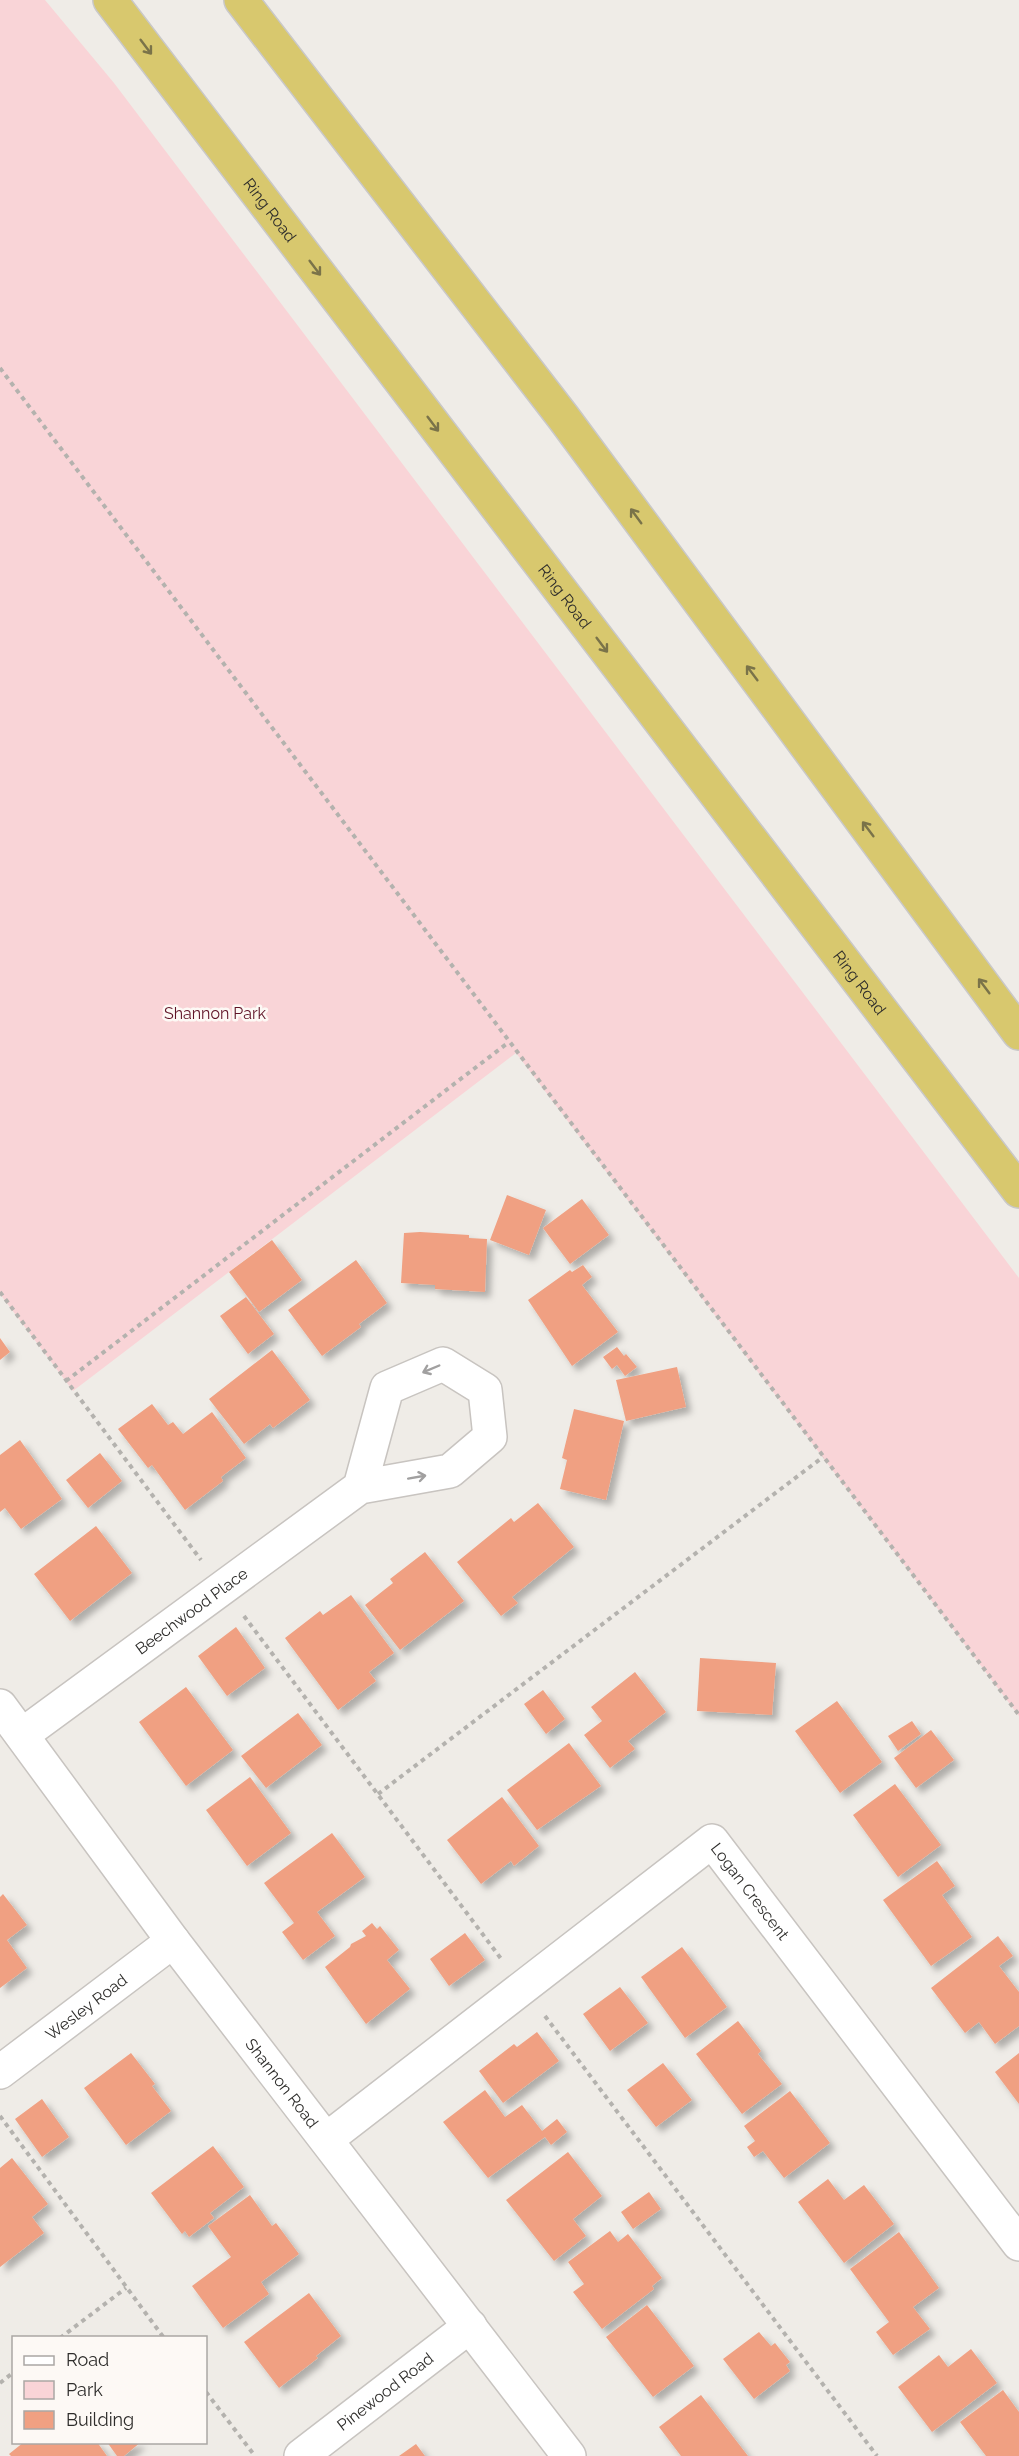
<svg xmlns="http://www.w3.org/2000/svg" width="1019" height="2456" viewBox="0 0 1019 2456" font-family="Raleway,sans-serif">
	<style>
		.green { fill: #f9d4d7 }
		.building { fill: #f0a082; filter: url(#shadow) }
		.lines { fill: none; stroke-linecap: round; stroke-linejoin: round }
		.minor-casing { stroke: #c8c4c0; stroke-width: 36 }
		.highway-casing { stroke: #c9c8c8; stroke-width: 36 }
		.path { stroke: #b4b2ae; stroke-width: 4; stroke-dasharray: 4.5 4.5; stroke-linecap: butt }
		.minor { stroke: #fff; stroke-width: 33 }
		.highway { stroke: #d8c86e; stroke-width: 33 }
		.oneway { stroke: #7a7349 }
		.oneway2 { stroke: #a1a0a0 }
		.labels { text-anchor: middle; stroke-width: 5; stroke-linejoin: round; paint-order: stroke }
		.street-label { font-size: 16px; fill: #2e2d2b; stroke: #fdf9f5 }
		.park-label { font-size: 16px; fill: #5f1326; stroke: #fdf9f5 }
	</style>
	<defs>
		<filter id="shadow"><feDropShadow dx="5.5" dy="5.5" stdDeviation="3" flood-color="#0004"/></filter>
	</defs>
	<rect width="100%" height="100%" fill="#efece7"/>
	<!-- green -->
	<path class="green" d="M0 0H45L114 83 1019 1278V1716L516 1053 73 1391 0 1294Z"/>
	<!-- building -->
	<path class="building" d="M507 1195 546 1210 529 1255 490 1240Z
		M582 1199 609 1235 570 1264 543 1228Z
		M420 1232 469 1235V1238L487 1239 485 1292 435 1289V1285L401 1283 404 1233Z
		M272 1240 302 1280 259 1312 229 1272Z
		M356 1260 387 1303 359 1324 361 1327 322 1356 288 1310Z
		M583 1265 592 1277 582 1285 618 1332 572 1366 528 1300 570 1270 572 1272Z
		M246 1297 274 1334 248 1354 220 1316Z
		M0 1338 10 1352 0 1360Z
		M617 1347 624 1356 626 1354 637 1367 625 1376 617 1365 612 1369 603 1357Z
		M272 1350 310 1400 273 1428 270 1424 244 1444 209 1399Z
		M677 1367 686 1407 626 1421 616 1380Z
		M152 1404 168 1425 173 1422 183 1434 212 1412 246 1458 221 1477 223 1481 185 1510 152 1465 148 1468 118 1429Z
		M574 1409 624 1421 606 1500 560 1489 567 1460 562 1458Z
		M20 1440 62 1499 21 1529 5 1508 0 1512V1455Z
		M100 1453 122 1481 88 1508 66 1480Z
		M538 1503 574 1547 512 1597 518 1603 501 1616 457 1562 511 1518 514 1522Z
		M96 1526 132 1573 70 1621 34 1574Z
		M425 1552 464 1601 400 1650 365 1605 393 1583 390 1579Z
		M351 1595 394 1653 369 1672 376 1681 338 1710 285 1638 320 1611 323 1615Z
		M236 1627 265 1668 227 1696 198 1656Z
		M700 1658 776 1663 772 1715 697 1711Z
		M635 1672 666 1712 628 1741 635 1749 610 1768 584 1735 602 1721 591 1707Z
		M186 1687 233 1750 186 1786 139 1722Z
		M543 1690 565 1719 546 1734 524 1704Z
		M837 1701 882 1762 840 1793 795 1731Z
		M298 1713 322 1745 266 1788 241 1756Z
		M912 1721 921 1734 898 1751 888 1736Z
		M931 1730 954 1760 916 1788 894 1758Z
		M569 1743 601 1786 537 1830 507 1790Z
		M250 1777 291 1833 247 1866 206 1810Z
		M895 1784 941 1845 898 1877 853 1815Z
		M502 1797 539 1846 514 1866 511 1861 481 1884 447 1840Z
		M332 1833 365 1877 317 1912 335 1936 303 1960 282 1932 294 1923 264 1883Z
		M937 1861 955 1886 942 1895 972 1937 931 1966 883 1900Z
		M3 1894 27 1925 7 1940 27 1968 0 1988V1897Z
		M372 1923 377 1929 380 1926 399 1950 387 1960 410 1989 366 2024 325 1967 350 1947 351 1944 366 1936 362 1931Z
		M465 1933 485 1960 449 1986 430 1959Z
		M998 1936 1013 1956 999 1966 1019 1992V2026L995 2044 979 2022 965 2033 931 1988Z
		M682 1947 727 2007 685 2038 641 1977Z
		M620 1987 648 2023 610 2051 583 2014Z
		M738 2021 761 2051 758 2054 782 2084 742 2114 696 2054Z
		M537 2032 559 2061 503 2103 479 2071 514 2044 517 2047Z
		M131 2053 155 2084 152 2086 171 2111 126 2145 84 2088Z
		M1019 2053V2104L995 2072Z
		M663 2063 692 2100 656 2127 627 2090Z
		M485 2090 505 2117 522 2105 542 2131 557 2119 567 2132 551 2145 545 2137 488 2178 443 2122Z
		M790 2091 830 2143 784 2178 763 2151 754 2157 747 2147 755 2141 744 2126Z
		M42 2099 69 2137 42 2157 15 2119Z
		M213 2146 244 2187 210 2213 214 2218 189 2237 185 2231 182 2234 151 2193Z
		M568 2152 602 2196 573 2219 586 2236 554 2261 506 2200Z
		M12 2158 48 2204 32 2217 44 2233 0 2267V2168Z
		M828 2179 844 2200 864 2185 894 2224 844 2263 798 2202Z
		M649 2192 661 2209 633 2229 621 2212Z
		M250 2195 272 2226 276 2223 299 2254 261 2282 269 2294 223 2328 192 2286 231 2257 208 2226Z
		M610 2231 618 2242 628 2234 662 2278 652 2286 654 2289 602 2329 573 2292 584 2284 568 2262Z
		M899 2232 939 2288 913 2307 930 2329 893 2355 876 2332 889 2322 850 2269Z
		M309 2293 341 2336 316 2356 318 2358 279 2388 244 2342Z
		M647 2305 694 2366 653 2397 606 2337Z
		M759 2332 771 2346 775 2343 790 2362 786 2365 790 2371 754 2399 723 2359Z
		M971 2349 997 2383 932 2432 898 2387 939 2355 948 2367Z
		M1003 2390 1019 2412V2456H986L960 2422Z
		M701 2395 748 2456H681L659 2427Z
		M24 2442H97L107 2456H11L9 2454Z
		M107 2442H141L124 2456H117Z
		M416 2444 425 2456H399Z"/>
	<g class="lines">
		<!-- minor casing -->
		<g class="minor-casing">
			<g id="minor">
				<path id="s1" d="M0 1706 173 1941 569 2456"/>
				<path id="s2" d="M22 1735 360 1487 450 1471 490 1437 485 1390 443 1364 387 1388 360 1487"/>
				<path id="s3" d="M0 2072 173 1941"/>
				<path id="s4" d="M327 2139 712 1841 1019 2244"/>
				<path id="s5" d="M301 2456 470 2326"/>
			</g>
		</g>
		<!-- highway casing -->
		<g class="highway-casing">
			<g id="highway">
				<path id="s6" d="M110 0 1019 1191"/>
				<path d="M241 0 563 417 1019 1033"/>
			</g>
		</g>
		<!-- path -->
		<path class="path" d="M0 368 1019 1715
			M0 1292 201 1560
			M66 1381 509 1042
			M244 1616 502 1960
			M378 1794 823 1457
			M545 2016 877 2456
			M0 2116 164 2338
			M60 2338 126 2288
			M0 2383 14 2372
			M206 2392 255 2456"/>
		<!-- minor -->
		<use href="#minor" class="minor"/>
		<!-- highway -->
		<use href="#highway" class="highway"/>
	</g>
	<!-- one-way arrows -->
	<defs><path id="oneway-shaft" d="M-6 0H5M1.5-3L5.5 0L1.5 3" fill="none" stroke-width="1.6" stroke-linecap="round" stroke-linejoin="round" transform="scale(1.5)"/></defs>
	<g class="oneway">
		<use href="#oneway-shaft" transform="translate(146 47) rotate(53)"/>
		<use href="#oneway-shaft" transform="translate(315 268) rotate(53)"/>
		<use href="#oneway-shaft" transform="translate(433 424) rotate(53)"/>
		<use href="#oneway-shaft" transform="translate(636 516) rotate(-126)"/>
		<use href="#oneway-shaft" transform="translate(602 645) rotate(53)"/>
		<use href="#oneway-shaft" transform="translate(752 673) rotate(-127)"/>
		<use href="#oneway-shaft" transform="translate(868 829) rotate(-127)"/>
		<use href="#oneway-shaft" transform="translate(984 986) rotate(-127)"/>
	</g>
	<g class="oneway2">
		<use href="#oneway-shaft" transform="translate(431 1369) rotate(157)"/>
		<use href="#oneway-shaft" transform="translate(417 1477) rotate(-10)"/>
	</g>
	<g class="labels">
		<!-- street labels -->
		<g class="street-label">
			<text dy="6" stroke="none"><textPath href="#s6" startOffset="264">Ring Road</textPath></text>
			<text dy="6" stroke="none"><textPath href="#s6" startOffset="750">Ring Road</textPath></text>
			<text dy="6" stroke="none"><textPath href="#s6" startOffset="1236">Ring Road</textPath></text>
			<text dy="6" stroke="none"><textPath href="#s2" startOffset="210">Beechwood Place</textPath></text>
			<text dy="6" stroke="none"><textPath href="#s4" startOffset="550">Logan Crescent</textPath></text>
			<text dy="6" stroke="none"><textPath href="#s3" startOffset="108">Wesley Road</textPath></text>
			<text dy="6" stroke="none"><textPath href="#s1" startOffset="471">Shannon Road</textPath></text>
			<text dy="6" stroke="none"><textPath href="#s5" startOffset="106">Pinewood Road</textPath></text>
		</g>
		<!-- park labels -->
		<g class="park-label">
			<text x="215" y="1019">Shannon Park</text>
		</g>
	</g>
	<!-- legend -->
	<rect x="12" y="2336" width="195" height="108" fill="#fdf9f5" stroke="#aaa7a4" stroke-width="1.5"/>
	<rect x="24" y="2356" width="30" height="9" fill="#ffffff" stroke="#aaa7a4" stroke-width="1.5"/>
	<text x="66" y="2366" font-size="18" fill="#2e2d2b">Road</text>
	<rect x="24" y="2381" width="30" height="18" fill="#f9d4d7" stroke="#aaa7a4" stroke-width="1.5"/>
	<text x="66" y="2396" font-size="18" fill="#2e2d2b">Park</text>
	<rect x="24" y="2411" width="30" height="18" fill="#f0a082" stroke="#aaa7a4" stroke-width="1.5"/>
	<text x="66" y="2426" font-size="18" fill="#2e2d2b">Building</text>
</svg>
